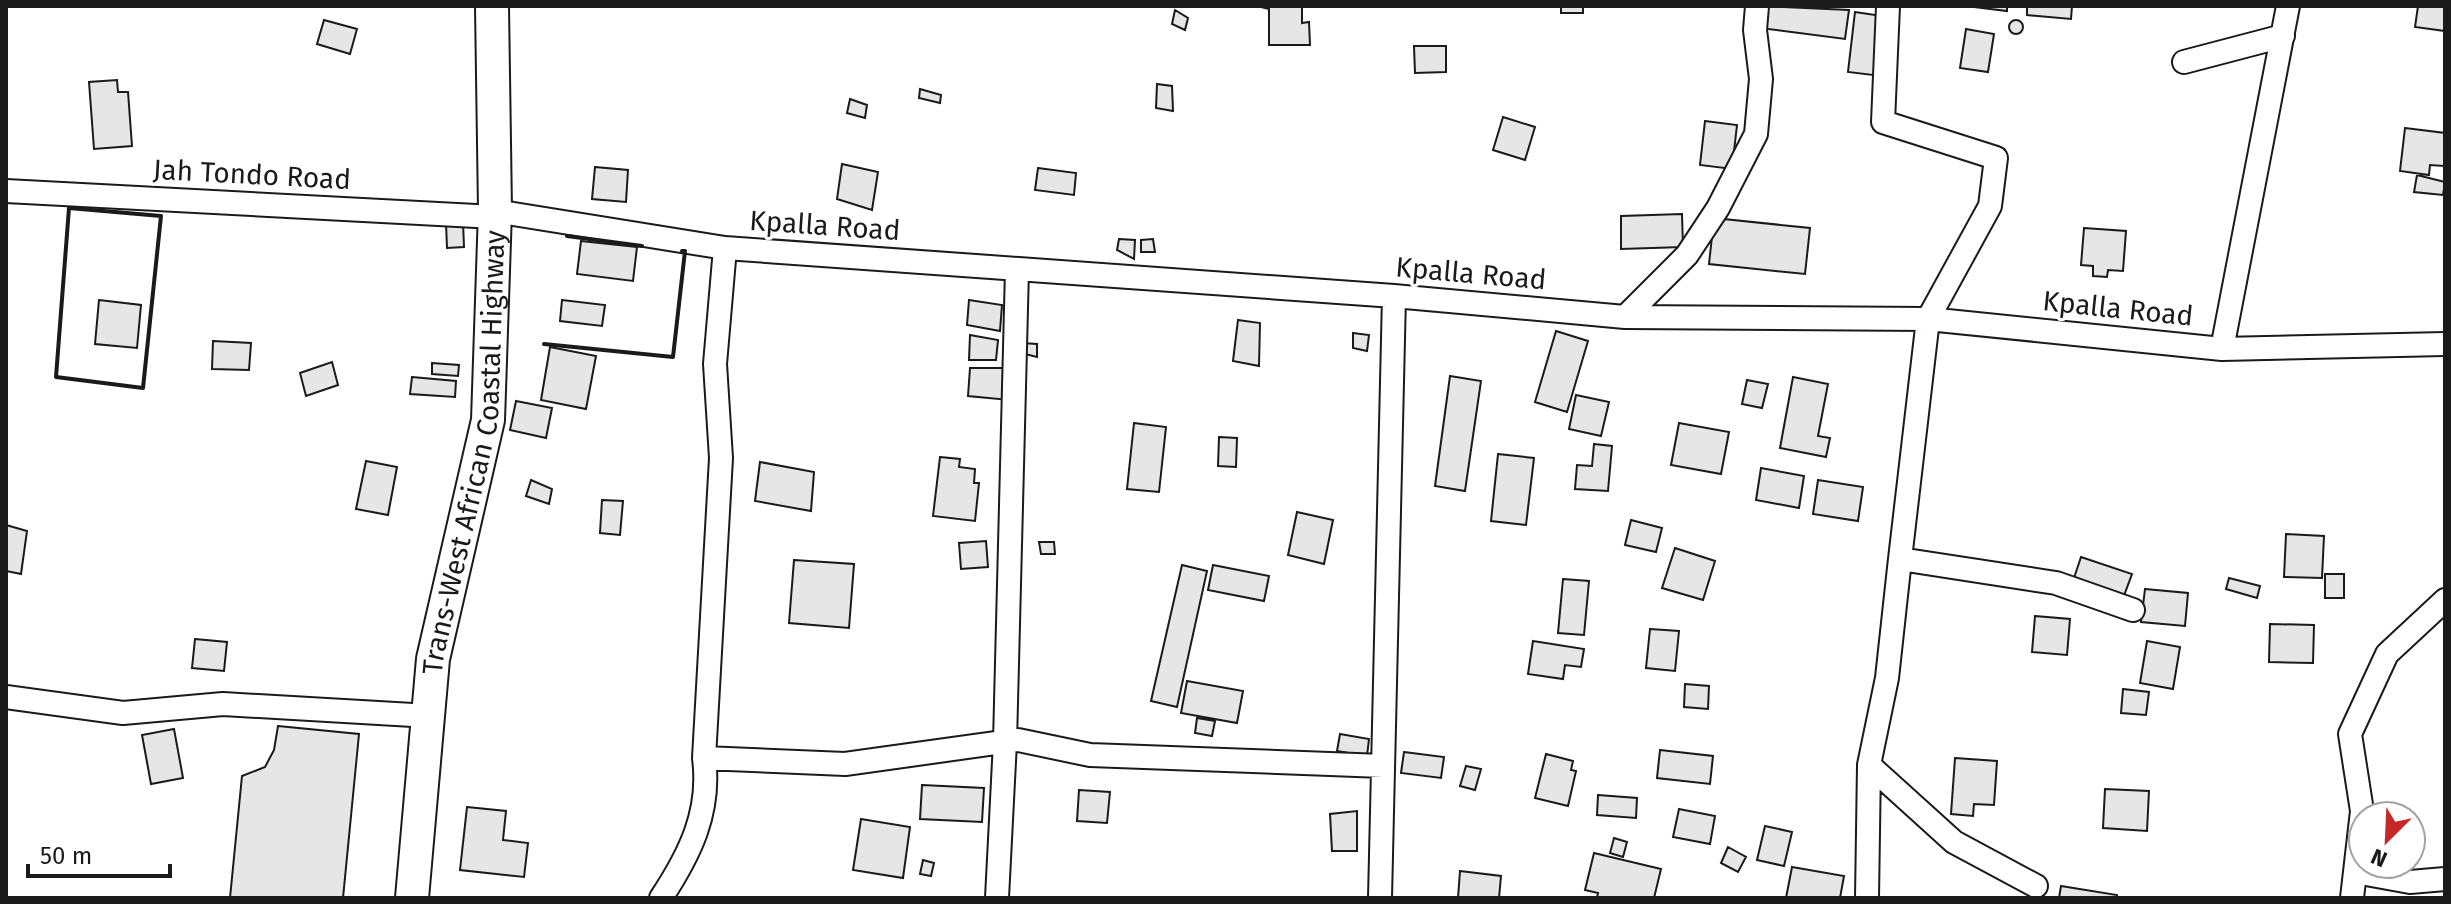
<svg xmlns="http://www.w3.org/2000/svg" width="2451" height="904" viewBox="0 0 2451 904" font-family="'Fira Sans',sans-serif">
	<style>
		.building { fill: #e6e6e6; stroke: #1a1a1a; stroke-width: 2 }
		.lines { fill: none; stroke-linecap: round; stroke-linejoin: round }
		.minor-casing { stroke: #1a1a1a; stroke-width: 26 }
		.highway-casing { stroke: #1a1a1a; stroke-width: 36 }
		.minor { stroke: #fff; stroke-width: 22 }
		.highway { stroke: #fff; stroke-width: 32 }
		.wall { stroke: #1a1a1a; stroke-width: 4 }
		.labels { text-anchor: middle; stroke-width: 6; stroke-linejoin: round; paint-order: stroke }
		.street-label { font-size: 28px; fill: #1a1a1a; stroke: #fff }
	</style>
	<rect width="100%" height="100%" fill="#fff"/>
	<!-- building -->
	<path class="building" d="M1257 6H1302V23L1309 22 1310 45H1269V9Z
		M1561 6H1583V13H1561Z
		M1763 6 1849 10 1845 39 1760 28Z
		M1966 6H2007V11Z
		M2027 6H2072L2071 19 2027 15Z
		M2418 6H2445V31L2415 27Z
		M1175 10 1188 18 1185 30 1172 24Z
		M1855 12 1889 17 1881 76 1848 72Z
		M324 20 357 29 350 54 317 44Z
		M2009 27a7 7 0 1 1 14 0a7 7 0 1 1-14 0Z
		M1966 29 1994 34 1988 72 1960 68Z
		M1414 46H1446V72L1415 73Z
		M117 80 118 92H128L132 146 94 149 89 82Z
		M1157 84 1172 86 1173 111 1156 108Z
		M920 89 941 95 940 103 919 98Z
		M850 99 867 105 865 118 847 113Z
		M1503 117 1535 127 1525 160 1493 150Z
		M1705 121 1737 125 1732 169 1700 165Z
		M2405 128 2445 133 2444 166 2430 165 2429 175 2400 171Z
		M842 164 878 172 872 210 837 199Z
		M595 167 628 170 626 202 592 199Z
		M1038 168 1076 173 1074 195 1035 190Z
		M2417 175 2445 182 2443 195 2414 192Z
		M1682 214 1683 247 1621 249V216Z
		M1714 218 1810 228 1805 274 1709 264Z
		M463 222 464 247 447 248 446 223Z
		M2084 228 2126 231 2123 271 2108 270 2107 277 2093 276V266L2081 265Z
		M1119 239 1135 240 1134 259 1117 250Z
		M1153 239 1155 252H1141V240Z
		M581 241 637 247 633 281 577 274Z
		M99 300 141 305 137 348 95 344Z
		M562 300 605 305 602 326 560 321Z
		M969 300 1002 305 1000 331 967 325Z
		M1238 320 1260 323 1259 366 1233 361Z
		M1556 331 1588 341 1567 412 1535 402Z
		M1353 333 1369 335 1367 351 1353 348Z
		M970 335 998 340 996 360H969Z
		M213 341 251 343 249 370 212 369Z
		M1022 343 1037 344V357L1021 353Z
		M550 347 596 356 586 409 541 400Z
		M332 362 338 385 306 396 300 373Z
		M432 363 459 365 458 376 432 374Z
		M970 368H1010L1009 400 968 396Z
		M1450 376 1481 381 1465 491 1435 486Z
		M412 377 456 381 455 397 410 394Z
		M1793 377 1828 384 1818 436 1830 438 1826 457 1780 448Z
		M1747 380 1768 384 1762 408 1742 404Z
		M1576 395 1609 402 1601 436 1569 429Z
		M516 401 552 408 546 438 510 430Z
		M1134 423 1166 427 1159 492 1127 489Z
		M1679 423 1729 432 1721 474 1671 465Z
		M1219 437 1237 438 1236 467 1218 466Z
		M1594 444 1612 446 1608 491 1575 489 1577 465 1592 466Z
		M1498 454 1534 458 1526 525 1491 521Z
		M940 457 960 459 959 467 975 469 974 483H979L975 521 933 516Z
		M366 461 397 467 388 515 356 509Z
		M760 462 814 472 811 511 755 501Z
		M1761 468 1804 476 1799 508 1756 500Z
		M531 480 552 489 549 504 526 496Z
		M1818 480 1863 487 1858 521 1813 514Z
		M602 500 623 501 620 535 600 533Z
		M1297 512 1333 520 1324 564 1288 555Z
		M1631 520 1662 528 1656 552 1625 545Z
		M6 525 27 531 21 574 6 571Z
		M2286 534 2324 536 2322 578 2284 577Z
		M986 541 988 567 961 569 959 543Z
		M1039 542H1054L1055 554H1041Z
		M1675 548 1715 561 1703 600 1662 588Z
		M2081 557 2132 574 2122 601 2072 584Z
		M794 560 854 564 849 628 789 623Z
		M1182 565 1207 571 1177 707 1151 701Z
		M1213 565 1269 576 1264 601 1208 590Z
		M2325 574H2344V598H2325Z
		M2229 578 2260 586 2257 598 2226 589Z
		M1563 579 1589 581 1584 635 1558 633Z
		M2145 589 2188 593 2185 626 2141 622Z
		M2035 616 2070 619 2067 655 2032 652Z
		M2270 624 2314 625 2313 663 2269 662Z
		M1650 629 1679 631 1675 671 1646 668Z
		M195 639 227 642 224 671 192 668Z
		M1533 641 1584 649 1581 667 1565 665 1563 679 1528 674Z
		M2147 641 2180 647 2173 689 2140 683Z
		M1187 681 1243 691 1237 723 1181 713Z
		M1685 684 1709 686 1708 709 1684 707Z
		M2123 689 2149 692 2146 715 2121 713Z
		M1197 718 1215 721 1212 736 1195 733Z
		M278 726 359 734 343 898H230L242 776 265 767 274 750Z
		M174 729 183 778 151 784 142 735Z
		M1340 734 1369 739 1367 756 1337 751Z
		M1660 750 1713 756 1710 784 1657 778Z
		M1404 752 1444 757 1441 778 1401 773Z
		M1546 754 1573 761 1571 770 1576 771 1568 806 1535 798Z
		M1955 758 1997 761 1994 805 1974 804 1973 816 1951 814Z
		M1466 766 1481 769 1475 790 1460 786Z
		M922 785 984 788 982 822 920 819Z
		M2105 789 2149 791 2147 831 2103 828Z
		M1079 790 1110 792 1107 823 1077 821Z
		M1598 795 1637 798 1636 818 1597 815Z
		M467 807 506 811 503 840 528 843 524 877 460 870Z
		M1679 809 1715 816 1710 844 1673 837Z
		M1357 811V851H1332L1330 814Z
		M861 819 910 827 903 878 853 870Z
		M1765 826 1792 832 1784 866 1757 860Z
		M1614 838 1627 842 1623 857 1610 853Z
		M1728 847 1746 857 1738 872 1721 863Z
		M1594 853 1661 869 1654 898H1597L1598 893 1585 890Z
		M923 860 934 863 931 876 920 874Z
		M1792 867 1844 876 1840 898H1786Z
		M1460 871 1501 876 1499 898H1458Z
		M2061 886 2117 895V898H2059Z"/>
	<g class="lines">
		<!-- minor casing -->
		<g class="minor-casing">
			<path id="minor" d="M1888 6 1883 122 1996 158 1990 206 1928 319 1900 559 2056 583 2133 610
				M2184 62 2283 36
				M6 191 495 217
				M495 211 725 248 1394 296 1625 317 1928 319 2222 349 2445 344
				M1625 317 1687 255 1718 208 1756 134 1761 79 1755 30 1757 6
				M2222 349 2288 6
				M1900 559 1887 678 1869 765 1954 842 2036 886
				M6 697 123 713 223 704 430 716
				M704 758 845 764 1018 740 1090 755 1383 766
				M2355 872 2410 882 2445 879
				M661 898C690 854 711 812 704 758L721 458 715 364 725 248
				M997 898 1005 742 1017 269
				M1380 898 1394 296
				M1867 898 1869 765
				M2352 898 2362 811 2350 734 2387 654 2445 600"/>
		</g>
		<!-- highway casing -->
		<g class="highway-casing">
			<g id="highway">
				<path id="s1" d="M412 898 433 659 488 420 495 211 492 6"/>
			</g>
		</g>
		<!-- minor -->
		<use href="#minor" class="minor"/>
		<!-- highway -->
		<use href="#highway" class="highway"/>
		<!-- wall -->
		<path class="wall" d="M69 208 161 216 143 388 56 377Z
			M567 236 642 246
			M544 344 673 357 685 251H682"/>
	</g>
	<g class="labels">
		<!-- street labels -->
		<g class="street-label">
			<text transform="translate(252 174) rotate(3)" y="10">Jah Tondo Road</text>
			<text transform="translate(825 225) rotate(4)" y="10">Kpalla Road</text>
			<text transform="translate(1471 273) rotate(5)" y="10">Kpalla Road</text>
			<text transform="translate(2118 308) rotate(6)" y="10">Kpalla Road</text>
			<text dy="10" stroke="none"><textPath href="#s1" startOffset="450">Trans-West African Coastal Highway</textPath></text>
		</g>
	</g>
	<!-- border -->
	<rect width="2451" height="904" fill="none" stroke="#1a1a1a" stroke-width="16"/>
	<!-- north arrow -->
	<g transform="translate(2387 840) rotate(204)"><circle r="38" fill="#ffffff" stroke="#a3a3a3" stroke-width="2"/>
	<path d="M0-6L14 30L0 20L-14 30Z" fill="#c62828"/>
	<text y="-12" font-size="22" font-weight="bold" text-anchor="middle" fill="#1a1a1a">N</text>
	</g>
	<!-- scale -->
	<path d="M28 864v12h142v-12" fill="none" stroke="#1a1a1a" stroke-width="4"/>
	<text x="40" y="864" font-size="24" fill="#1a1a1a" stroke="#ffffff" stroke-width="6" paint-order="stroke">50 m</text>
</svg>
